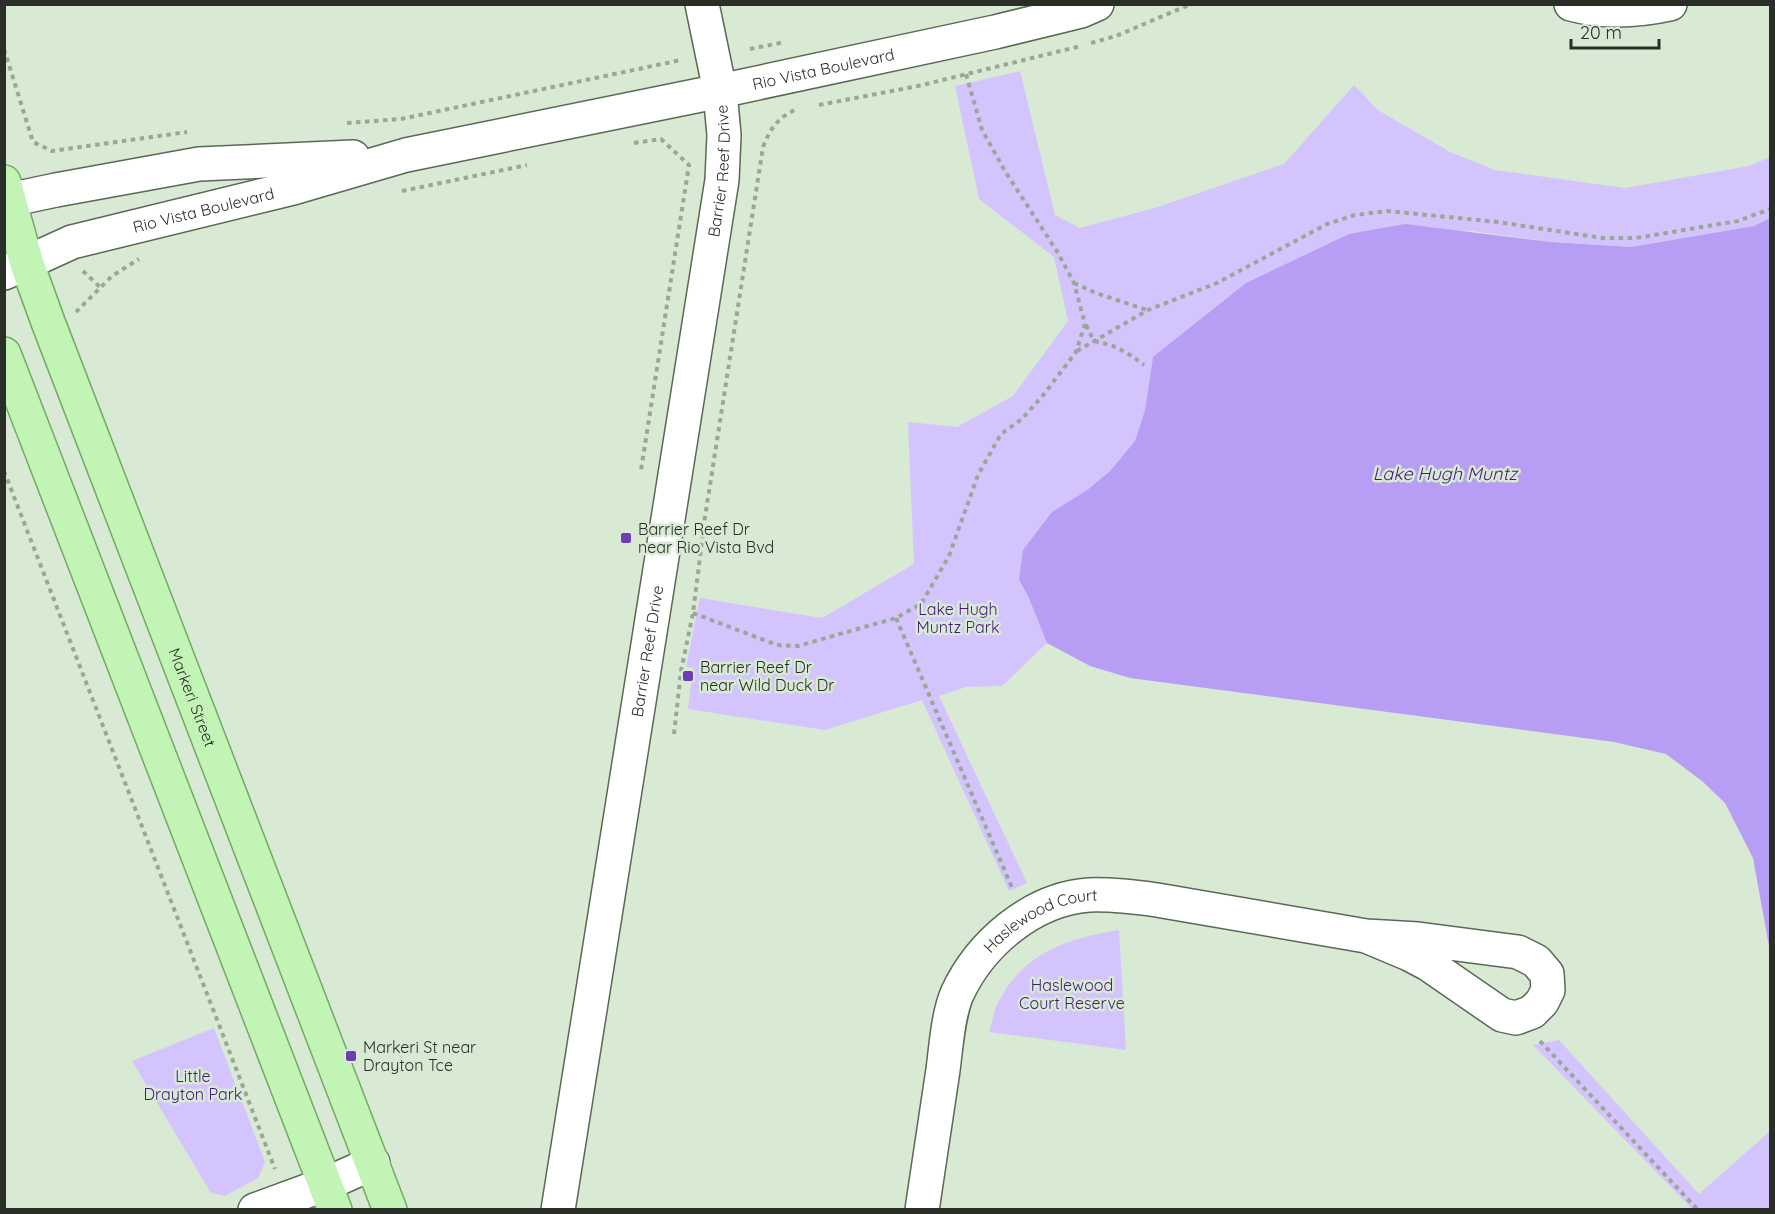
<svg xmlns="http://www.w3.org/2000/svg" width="1775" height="1214" viewBox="0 0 1775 1214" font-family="Quicksand,sans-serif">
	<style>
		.green { fill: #d4c4fd }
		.water { fill: #b89df4 }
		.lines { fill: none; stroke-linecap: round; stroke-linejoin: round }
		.minor-casing { stroke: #5a6956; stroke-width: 36 }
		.major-casing { stroke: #72aa64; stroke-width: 36 }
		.path { stroke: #9aa796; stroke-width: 4; stroke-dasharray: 4.5 4.5; stroke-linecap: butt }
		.minor { stroke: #fff; stroke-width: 33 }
		.major { stroke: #c2f4b6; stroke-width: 33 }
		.poi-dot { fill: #6c3db4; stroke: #d8e9d4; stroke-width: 2 }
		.labels { text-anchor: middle; stroke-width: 5; stroke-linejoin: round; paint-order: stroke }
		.street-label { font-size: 16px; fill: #292f27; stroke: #d8e9d4 }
		.poi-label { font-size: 16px; fill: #292f27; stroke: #d8e9d4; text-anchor: start }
		.park-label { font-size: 16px; fill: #45197d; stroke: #d8e9d4 }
		.water-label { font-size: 18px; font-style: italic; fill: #45197d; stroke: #d8e9d4 }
	</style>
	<rect width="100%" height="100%" fill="#d8e9d4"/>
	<!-- green -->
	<path class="green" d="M1020 71 1055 215 1080 228 1158 207 1284 164 1354 85 1378 110 1450 152 1495 170 1625 188 1749 166 1770 157V218L1754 226 1631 247 1551 242 1472 231 1349 234 1315 252 1153 357 1145 410 1135 441 1110 471 1086 491 1019 580 1028 596 1047 643 1002 686 966 687 939 696 1027 883 1009 891 922 700 825 730 688 709 693 668 686 667 700 598 822 618 914 564 908 422 957 427 1013 396 1068 321 1054 257 979 199 955 86Z
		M1119 930 1126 1050 989 1032C992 1022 994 1010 999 1001 1023 953 1069 938 1119 930Z
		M214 1028 265 1162 258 1178 225 1196 211 1193 132 1061Z
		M1559 1040 1699 1194 1769 1132 1770 1209H1692L1533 1045Z"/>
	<!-- water -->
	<path class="water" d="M1770 218V968L1769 946 1753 858 1725 803 1702 781 1666 754 1614 742 1130 678 1090 666 1047 643 1028 596 1019 580 1023 550 1052 512 1086 491 1110 471 1135 441 1145 410 1153 357 1246 283 1349 234 1405 224 1551 242 1631 247 1754 226Z"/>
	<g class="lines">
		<!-- minor casing -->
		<g class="minor-casing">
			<g id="minor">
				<path d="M1571 4C1603 13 1638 11 1670 4"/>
				<path d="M4 201 56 190 199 164 353 157"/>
				<path id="s1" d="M4 273 72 242 293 188 406 155 720 91 995 32 1081 11 1097 4"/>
				<path d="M255 1210 326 1184 373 1163"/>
				<path id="s2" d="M558 1210 722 180 724 135 720 91 702 4"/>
				<path id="s3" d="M922 1210C929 1163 936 1117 943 1070 946 1047 948 1015 957 994 980 944 1032 899 1089 895 1112 894 1135 897 1157 900L1366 936 1418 939 1518 952 1536 961 1547 974 1548 990 1542 1002 1532 1012 1516 1018 1502 1015 1428 964 1409 954 1366 936"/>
			</g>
		</g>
		<!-- major casing -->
		<g class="major-casing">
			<g id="major">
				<path id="s4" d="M4 182 27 264 48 322 390 1210"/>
				<path d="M4 354 335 1210"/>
			</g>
		</g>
		<!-- path -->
		<path class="path" d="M1091 43 1116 36 1191 4
			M4 49 33 142 52 151 187 132
			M750 49 785 42
			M819 105 918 86 1081 46
			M347 123 401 119 681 60
			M634 143 661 139 689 165 641 470
			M402 191 527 165
			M83 271 100 287
			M1074 283 1096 293 1147 310
			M76 312 112 276 139 259
			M1086 325 1094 341C1115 345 1127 352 1144 365
			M1077 351 1148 310 1217 283 1327 224 1355 215 1387 211 1498 222 1602 238H1636L1738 221 1770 209
			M4 471 275 1169
			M693 613 777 645 798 646 896 618 921 604 949 556 978 475 1001 434 1022 419 1045 393 1076 352 1085 324 1074 283 1058 253 1005 171 982 130 966 74
			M896 618 1013 890
			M674 734 681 671 693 613 705 517 763 147C770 129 778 117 797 109
			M1540 1041 1698 1210"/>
		<!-- minor -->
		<use href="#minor" class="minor"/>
		<!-- major -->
		<use href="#major" class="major"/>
	</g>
	<!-- markers -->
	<g class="poi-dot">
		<rect x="620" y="532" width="12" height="12" rx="3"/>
		<rect x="682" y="670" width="12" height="12" rx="3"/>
		<rect x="345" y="1050" width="12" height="12" rx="3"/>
	</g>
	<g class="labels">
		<!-- street labels -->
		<g class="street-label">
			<text dy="6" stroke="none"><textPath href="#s1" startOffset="846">Rio Vista Boulevard</textPath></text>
			<text dy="6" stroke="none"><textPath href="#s2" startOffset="1052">Barrier Reef Drive</textPath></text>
			<text dy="6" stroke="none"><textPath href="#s1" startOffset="210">Rio Vista Boulevard</textPath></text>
			<text dy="6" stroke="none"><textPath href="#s2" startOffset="566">Barrier Reef Drive</textPath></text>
			<text dy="6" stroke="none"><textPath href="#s4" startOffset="549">Markeri Street</textPath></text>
			<text dy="6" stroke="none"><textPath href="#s3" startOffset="336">Haslewood Court</textPath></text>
		</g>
		<!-- poi labels -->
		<g class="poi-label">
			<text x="638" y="535">Barrier Reef Dr<tspan x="638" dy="18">near Rio Vista Bvd</tspan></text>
			<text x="700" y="673">Barrier Reef Dr<tspan x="700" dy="18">near Wild Duck Dr</tspan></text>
			<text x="363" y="1053">Markeri St near<tspan x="363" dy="18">Drayton Tce</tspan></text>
		</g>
		<!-- park labels -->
		<g class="park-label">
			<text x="958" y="615">Lake Hugh<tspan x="958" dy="18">Muntz Park</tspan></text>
			<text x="1072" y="991">Haslewood<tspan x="1072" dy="18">Court Reserve</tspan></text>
			<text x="193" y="1082">Little<tspan x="193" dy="18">Drayton Park</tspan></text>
		</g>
		<!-- water labels -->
		<g class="water-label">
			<text x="1445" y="480">Lake Hugh Muntz</text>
		</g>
	</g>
	<!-- border -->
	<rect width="1775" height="1214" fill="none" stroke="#292f27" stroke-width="12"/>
	<!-- scale -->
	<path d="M1571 39v9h88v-9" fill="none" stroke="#292f27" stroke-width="3"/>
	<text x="1580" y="39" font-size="18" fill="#292f27" stroke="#d8e9d4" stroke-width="4.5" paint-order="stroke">20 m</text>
</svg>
